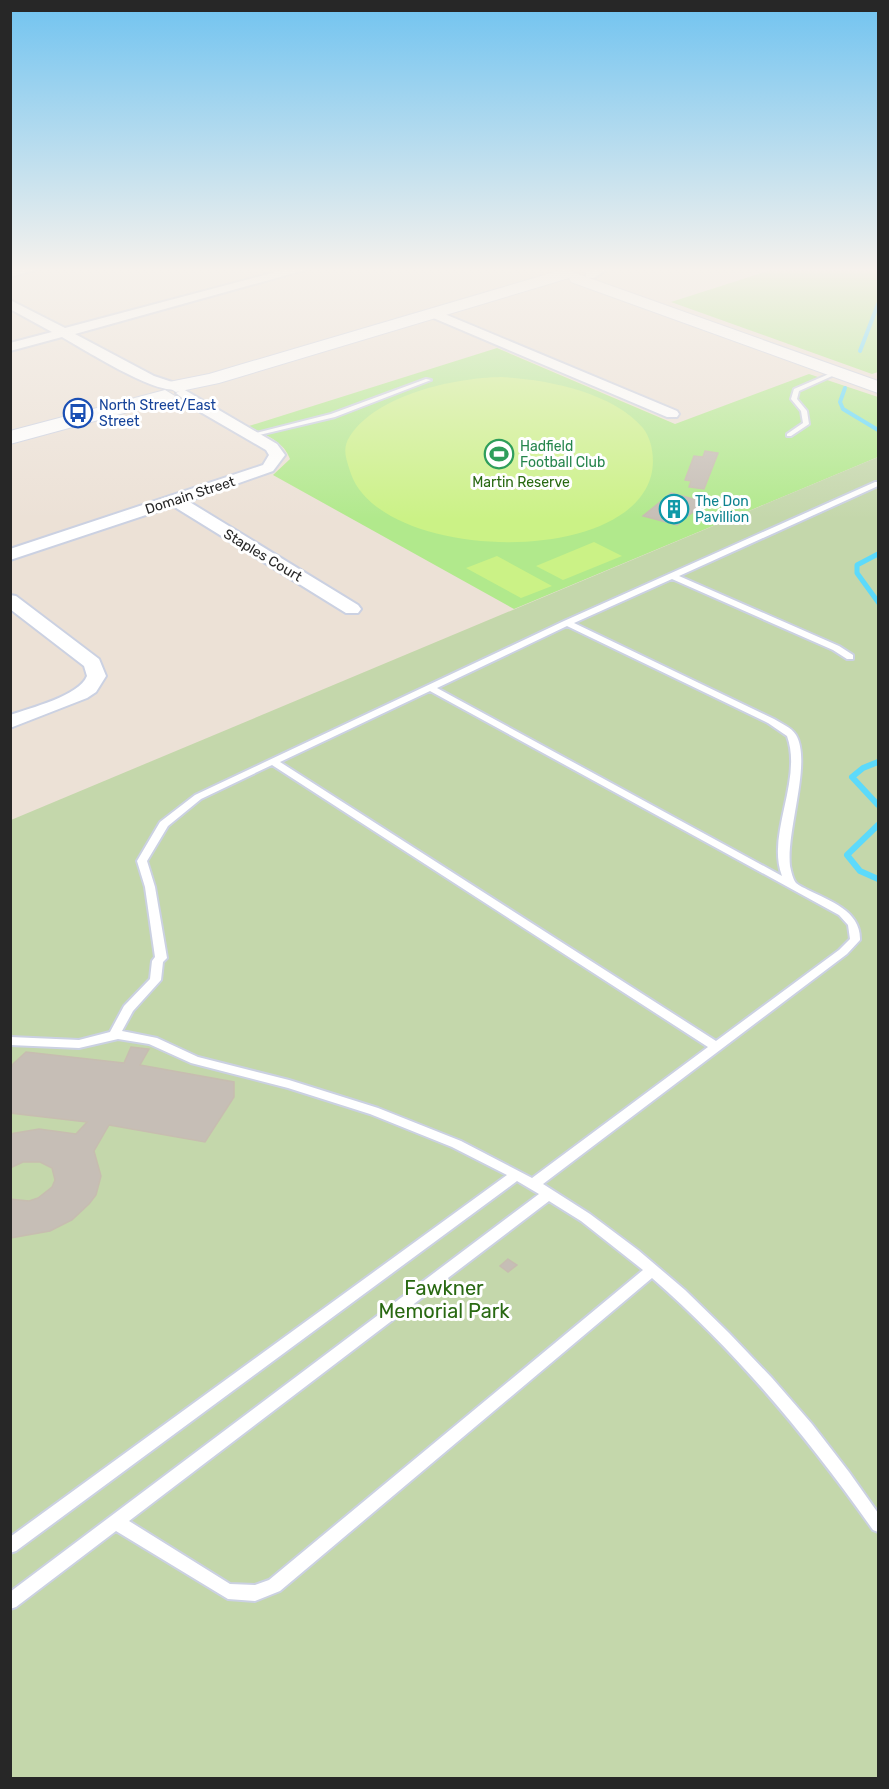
<svg xmlns="http://www.w3.org/2000/svg" width="889" height="1789" viewBox="0 0 889 1789" font-family="Rubik,sans-serif">
	<style>
		.green { fill: #b1e98c }
		.cemetery { fill: #c4d7ab }
		.pitch { fill: #cbf286 }
		.lines { fill: none; stroke-linecap: round; stroke-linejoin: round }
		.stream-far2 { stroke: #5cdafb; stroke-width: 4 }
		.stream-far1 { stroke: #5cdafb; stroke-width: 5 }
		.stream { stroke: #5cdafb; stroke-width: 6 }
		.building { fill: #c6beb6; stroke: #c7bdb0; stroke-width: 1.5 }
		.lane-casing { stroke: #cbd1e2; stroke-width: 4 }
		.street-casing { stroke: #cbd1e2; stroke-width: 4 }
		.secondary-casing { stroke: #cbd1e2; stroke-width: 2 }
		.lane { fill: #fff; fill-rule: evenodd }
		.street { fill: #fff; fill-rule: evenodd }
		.secondary { fill: #fff; fill-rule: evenodd }
		.labels { text-anchor: middle; stroke-width: 6; stroke-linejoin: round; paint-order: stroke }
		.far-transit-label { font-size: 14px; fill: #164399; stroke: #fff; text-anchor: start }
		.far-leisure-label { font-size: 14px; fill: #27864d; stroke: #fff; text-anchor: start }
		.far-park-label { font-size: 14px; fill: #296912; stroke: #fff }
		.far-street-label { font-size: 14px; fill: #272727; stroke: #fff }
		.far-culture-label { font-size: 14px; fill: #0d838f; stroke: #fff; text-anchor: start }
		.near-park-label { font-size: 20px; fill: #296912; stroke: #fff }
	</style>
	<rect width="100%" height="100%" fill="#ece1d6"/>
	<!-- green -->
	<path class="green" d="M777 268H878V372L872 374 671 302Z
		M497 348 675 424 809 374 878 397V457L514 609 273 475 290 459C284 441 265 435 249 426Z"/>
	<!-- cemetery -->
	<path class="cemetery" d="M878 457V1778H11V820Z"/>
	<!-- pitch -->
	<path class="pitch" d="M501 377C545 379 613 392 643 428 653 441 655 461 651 476 626 568 382 561 351 474 347 461 341 449 350 436 378 394 454 378 501 377Z
		M594 542 622 556 563 580 536 566Z
		M497 556 552 586 521 598 466 568Z"/>
	<g class="lines">
		<!-- stream-far2 -->
		<path class="stream-far2" d="M860 351 878 304
			M845 388 840 402 843 409 878 430"/>
		<!-- stream-far1 -->
		<path class="stream-far1" d="M878 554 857 565V573L878 602"/>
		<!-- stream -->
		<path class="stream" d="M878 762 863 768 852 777 878 805
			M878 825 847 855 860 871 878 879"/>
	</g>
	<!-- building -->
	<path class="building" d="M705 451 718 453 704 489 689 487 691 481 685 480 694 456 703 457Z
		M671 493 705 502 677 525 643 516Z
		M131 1047 149 1049 140 1065 234 1082V1097L205 1142 109 1125 94 1151 101 1176 96 1195 89 1204 72 1220 50 1231 10 1238V1199L29 1201 38 1198 52 1187 55 1180 52 1168 40 1162H23L10 1168V1134L39 1129 76 1134 87 1122 10 1113V1071L13 1064 26 1052 124 1063Z
		M508 1259 517 1265 508 1272 500 1266Z"/>
	<g class="lines">
		<!-- lane casing -->
		<g class="lane-casing">
			<path id="lane" d="M836 371 841 372 799 391 797 399 807 411 809 424 791 436H787V434L803 423 801 411 791 399 794 389Z
				M426 379 431 380 335 417 251 437 248 435 331 414Z
				M875 482H878V486L679 576 839 646 853 655V659H847L833 650 672 579 574 623 774 719C782 724 791 727 796 735 812 762 786 831 790 866 791 871 793 880 796 883 799 886 805 888 808 890 830 901 861 911 860 940L847 954 543 1184 590 1214 638 1250 685 1290 729 1333 772 1378 812 1424 849 1472 878 1513V1532L873 1530C808 1438 737 1352 652 1278L280 1591 255 1601 228 1599 116 1531 16 1607 10 1609V1592L539 1194 517 1181 16 1551 10 1553V1537L507 1175 452 1147 370 1114 288 1088 191 1063 149 1044 118 1039 79 1048 10 1045V1037L79 1040 110 1032 124 1006 150 979 152 961 155 957 145 887 137 861 160 822 195 795 564 621ZM567 626 768 723 787 736C803 780 766 834 782 876L437 688ZM430 691 839 915 848 925 850 939 839 950 716 1041 280 762ZM272 765 708 1047 532 1178 461 1141 378 1108 289 1080 198 1057 157 1038 122 1031 133 1011 161 980 163 962 167 958 155 887 147 861 168 826 201 799ZM549 1201 581 1221 643 1270 269 1580 255 1585 230 1584 129 1521Z"/>
		</g>
		<!-- street casing -->
		<g class="street-casing">
			<path id="street" d="M19 268H42L10 277V270Z
				M291 268H312L75 334 154 376 175 383V389C155 394 83 349 62 337L10 351V343L52 332 10 309V300L65 328Z
				M593 268H608L594 278H586V272Z
				M435 310 677 411 679 414 677 417H667L431 317V311Z
				M183 389 277 444 285 455 273 471 188 501 358 605 361 609 358 613H346L173 506 10 560V549L263 465 269 455 266 450 197 410 176 393Z
				M10 595 16 596 99 659 106 676 96 692 87 698 10 728V715C30 708 79 696 87 676L84 666 10 609Z"/>
		</g>
		<!-- secondary casing -->
		<g class="secondary-casing">
			<path id="secondary" d="M568 268 575 273 878 381V393L571 282 569 278 219 383 176 392 166 386 169 382 209 374Z
				M165 390 175 396 172 400 10 444V431Z"/>
		</g>
		<!-- lane -->
		<use href="#lane" class="lane"/>
		<!-- street -->
		<use href="#street" class="street"/>
		<!-- secondary -->
		<use href="#secondary" class="secondary"/>
	</g>
	<!-- sky -->
	<linearGradient id="sky" x2="0" y2="1"><stop stop-color="#70c3f0"/><stop offset="0.52" stop-color="#f6f2ed"/><stop offset="1" stop-color="#f6f2ed" stop-opacity="0"/></linearGradient>
	<rect width="889" height="519" fill="url(#sky)"/>
	<!-- icons -->
	<defs>
		<g id="bus-ring" transform="scale(1.5)"><circle r="9.5" fill="#fff" stroke="#1a4fb4" stroke-width="1.5"/><path d="M-5-6H5V4H4V6H2V4H-2V6H-4V4H-5ZM-3.5-4V0h7V-4ZM-3.5 1.2v1.5H-2V1.2ZM2 1.2v1.5H3.5V1.2Z" fill="#1a4fb4"/></g>
		<g id="stadium-ring" transform="scale(1.5)"><circle r="9.5" fill="#fff" stroke="#2e9e5b" stroke-width="1.5"/><path d="M0-5a6.5 5 0 1 0 0 10a6.5 5 0 1 0 0-10ZM-3.5-1.8h7v3.6h-7Z" fill="#2e9e5b"/></g>
		<g id="building-ring" transform="scale(1.5)"><circle r="9.5" fill="#fff" stroke="#0f9aa8" stroke-width="1.5"/><path d="M-4-6H4V6H1V3H-1V6H-4ZM-2.5-4.3h1.7v1.8h-1.7ZM.8-4.3h1.7v1.8H.8ZM-2.5-1h1.7V.8h-1.7ZM.8-1h1.7V.8H.8Z" fill="#0f9aa8"/></g>
	</defs>
	<g fill-rule="evenodd">
		<use href="#bus-ring" x="78" y="413"/>
		<use href="#stadium-ring" x="499" y="454"/>
		<use href="#building-ring" x="674" y="509"/>
	</g>
	<g class="labels">
		<!-- far-transit labels -->
		<g class="far-transit-label">
			<text x="99" y="410">North Street/East<tspan x="99" dy="16">Street</tspan></text>
		</g>
		<!-- far-leisure labels -->
		<g class="far-leisure-label">
			<text x="520" y="451">Hadfield<tspan x="520" dy="16">Football Club</tspan></text>
		</g>
		<!-- far-park labels -->
		<g class="far-park-label">
			<text x="521" y="487">Martin Reserve</text>
		</g>
		<!-- far-street labels -->
		<g class="far-street-label">
			<text transform="translate(190 495) rotate(-18)" y="5">Domain Street</text>
			<text transform="translate(263 555) rotate(31)" y="5">Staples Court</text>
		</g>
		<!-- far-culture labels -->
		<g class="far-culture-label">
			<text x="695" y="506">The Don<tspan x="695" dy="16">Pavillion</tspan></text>
		</g>
		<!-- near-park labels -->
		<g class="near-park-label">
			<text x="444" y="1295">Fawkner<tspan x="444" dy="23">Memorial Park</tspan></text>
		</g>
	</g>
	<!-- border -->
	<rect width="889" height="1789" fill="none" stroke="#272727" stroke-width="24"/>
</svg>
